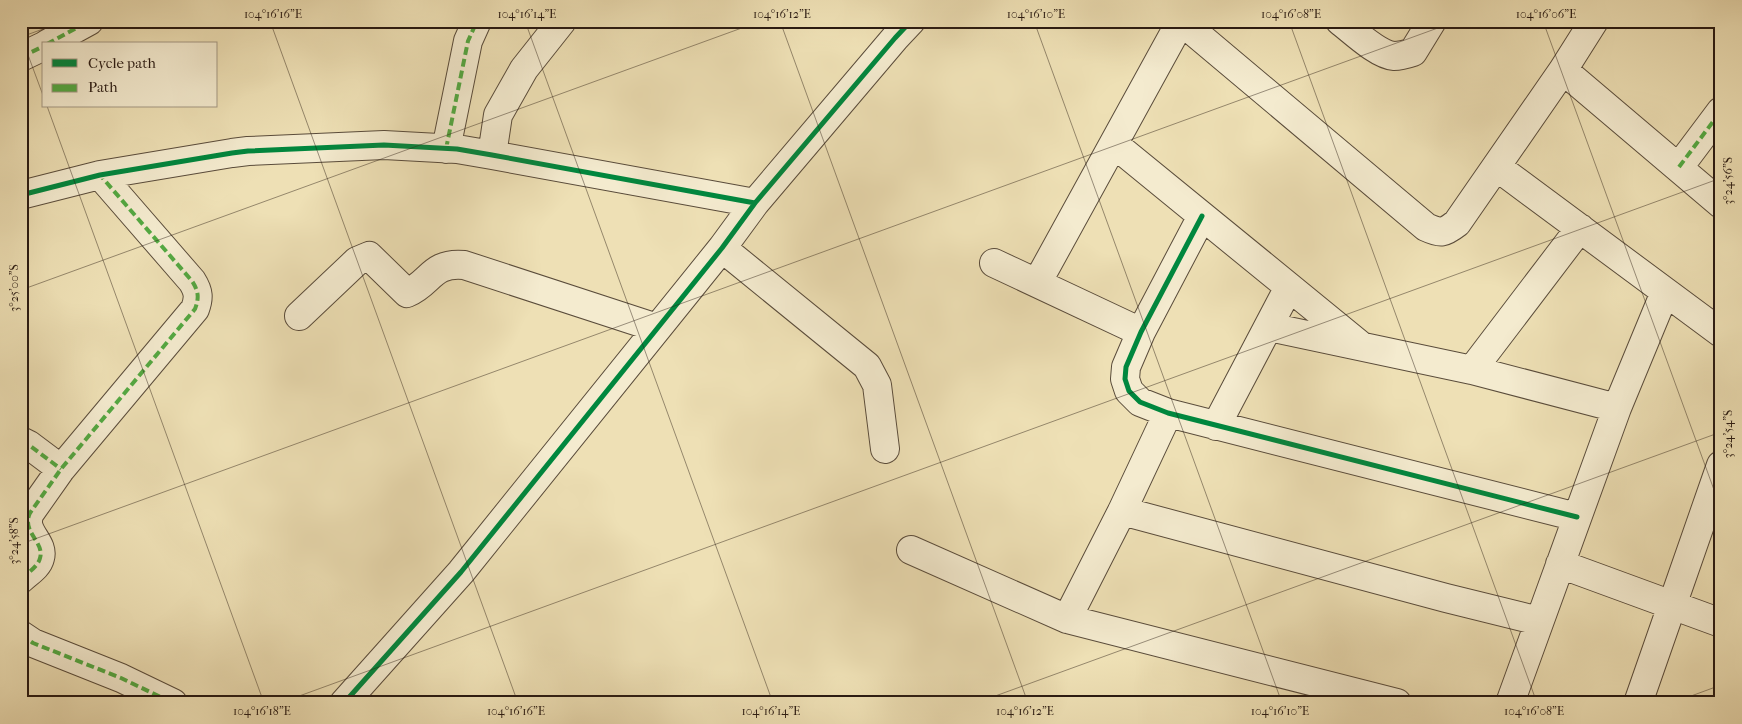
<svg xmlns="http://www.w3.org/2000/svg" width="1742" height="724" viewBox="0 0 1742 724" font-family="'IM FELL French Canon',serif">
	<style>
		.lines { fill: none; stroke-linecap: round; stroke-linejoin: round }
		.minor-casing { stroke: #5a4c3b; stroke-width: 30 }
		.minor { stroke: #f4ebcf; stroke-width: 28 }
		.quiet { stroke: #53a942; stroke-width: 4; stroke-dasharray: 8 4; stroke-linecap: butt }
		.cycleway-casing { stroke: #f4ebcf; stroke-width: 8 }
		.cycleway { stroke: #00873e; stroke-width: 5 }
		.ticks { fill: none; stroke: #291a12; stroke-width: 1; stroke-opacity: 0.45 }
		.neatline { fill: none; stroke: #291a12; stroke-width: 2 }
		.ticks-label { font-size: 12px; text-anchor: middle; fill: #291a12 }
	</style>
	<rect width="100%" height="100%" fill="#eee0b5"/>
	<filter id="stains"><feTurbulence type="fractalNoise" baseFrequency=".004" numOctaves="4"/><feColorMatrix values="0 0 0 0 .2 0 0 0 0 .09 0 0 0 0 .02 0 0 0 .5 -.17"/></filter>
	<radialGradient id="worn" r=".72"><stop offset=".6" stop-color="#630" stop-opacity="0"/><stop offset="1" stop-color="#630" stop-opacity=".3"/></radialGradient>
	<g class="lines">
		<!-- minor casing -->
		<g class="minor-casing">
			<path id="minor" d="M1181 21 1426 227C1441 234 1444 233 1457 223L1563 70 1594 21
				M1340 21C1353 31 1378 55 1394 56 1401 56 1407 54 1413 52L1432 21
				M47 44 89 21
				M21 57 44 46
				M1563 70 1721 204
				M1114 144 1359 344
				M446 149 468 41 477 21
				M492 155 498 115 524 69 562 21
				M1497 167 1721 333
				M1679 167 1721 111
				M21 195 100 175 232 153 248 151 384 145 457 149 492 155 755 203
				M1202 216 1141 332 1126 367 1125 379 1129 391 1140 402 1168 413 1577 517
				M722 248 867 366 877 385 885 449
				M994 263 1141 332
				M1037 283 1181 21
				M299 316 357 261 369 256 407 293C431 283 431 262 464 265L657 328
				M1269 327 1472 370 1617 408
				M1472 370 1580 228
				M1216 426 1289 287
				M21 441 29 445 61 469
				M1122 511 1446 598 1539 621
				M911 550 1067 619 1397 703
				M1560 564 1721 623
				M21 579C27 573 38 567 40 558 45 542 21 532 30 513L61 469 195 309C199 298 199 292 192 281L100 175
				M1067 619 1122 511 1168 413
				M21 635 33 643 121 678 173 703
				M344 703 461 572 722 248 755 203 895 38 911 21
				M1510 703 1617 408 1665 292
				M1638 703 1721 465"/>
		</g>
		<!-- minor -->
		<use href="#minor" class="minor"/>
		<!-- quiet -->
		<path class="quiet" d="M47 44 89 21
			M21 57 44 46
			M446 149 468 41 477 21
			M1679 167 1721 111
			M21 441 29 445 61 469
			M21 579C27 573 38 567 40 558 45 542 21 532 30 513L61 469 195 309C199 298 199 292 192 281L100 175
			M21 635 33 643 121 678 173 703"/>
		<!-- cycleway casing -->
		<g class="cycleway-casing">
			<path id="cycleway" d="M21 195 100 175 232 153 248 151 384 145 457 149 492 155 755 203
				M1202 216 1141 332 1126 367 1125 379 1129 391 1140 402 1168 413 1577 517
				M344 703 461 572 722 248 755 203 895 38 911 21"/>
		</g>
		<!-- cycleway -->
		<use href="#cycleway" class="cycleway"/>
	</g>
	<!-- ticks -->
	<path class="ticks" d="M270 21 518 703M525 21 773 703M780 21 1028 703M1034 21 1282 703M1289 21 1537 703M1543 21 1721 509M21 36 44 98M21 37 65 21M47 106 264 703M21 290 761 21M21 544 1457 21M280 703 1721 178M976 703 1721 432M1672 703 1721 685"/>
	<!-- margin -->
	<rect width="1742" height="724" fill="none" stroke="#eee0b5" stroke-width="55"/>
	<!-- legend -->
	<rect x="42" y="42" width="175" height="65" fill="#f4ebcf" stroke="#a39783"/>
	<rect x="52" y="59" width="25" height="8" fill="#00873e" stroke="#a39783"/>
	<text x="88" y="68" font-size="15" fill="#291a12">Cycle path</text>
	<rect x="52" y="84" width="25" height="8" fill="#53a942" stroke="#a39783"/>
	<text x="88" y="92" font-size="15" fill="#291a12">Path</text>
	<rect x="28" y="28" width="1686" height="668" class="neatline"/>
	<g class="ticks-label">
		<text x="273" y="18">104°16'16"E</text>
		<text x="527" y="18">104°16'14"E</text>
		<text x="782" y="18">104°16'12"E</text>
		<text x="1036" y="18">104°16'10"E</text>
		<text x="1291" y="18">104°16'08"E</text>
		<text x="1546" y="18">104°16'06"E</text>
		<text transform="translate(1728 181) rotate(-90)" y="4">3°24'56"S</text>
		<text transform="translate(14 288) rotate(-90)" y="4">3°25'00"S</text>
		<text transform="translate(1728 434) rotate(-90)" y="4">3°24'54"S</text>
		<text transform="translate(14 541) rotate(-90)" y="4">3°24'58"S</text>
		<text x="262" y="715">104°16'18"E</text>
		<text x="516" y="715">104°16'16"E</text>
		<text x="771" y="715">104°16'14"E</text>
		<text x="1025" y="715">104°16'12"E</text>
		<text x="1280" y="715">104°16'10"E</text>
		<text x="1534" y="715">104°16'08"E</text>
	</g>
	<rect width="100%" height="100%" filter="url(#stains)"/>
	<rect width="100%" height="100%" fill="url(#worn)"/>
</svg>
